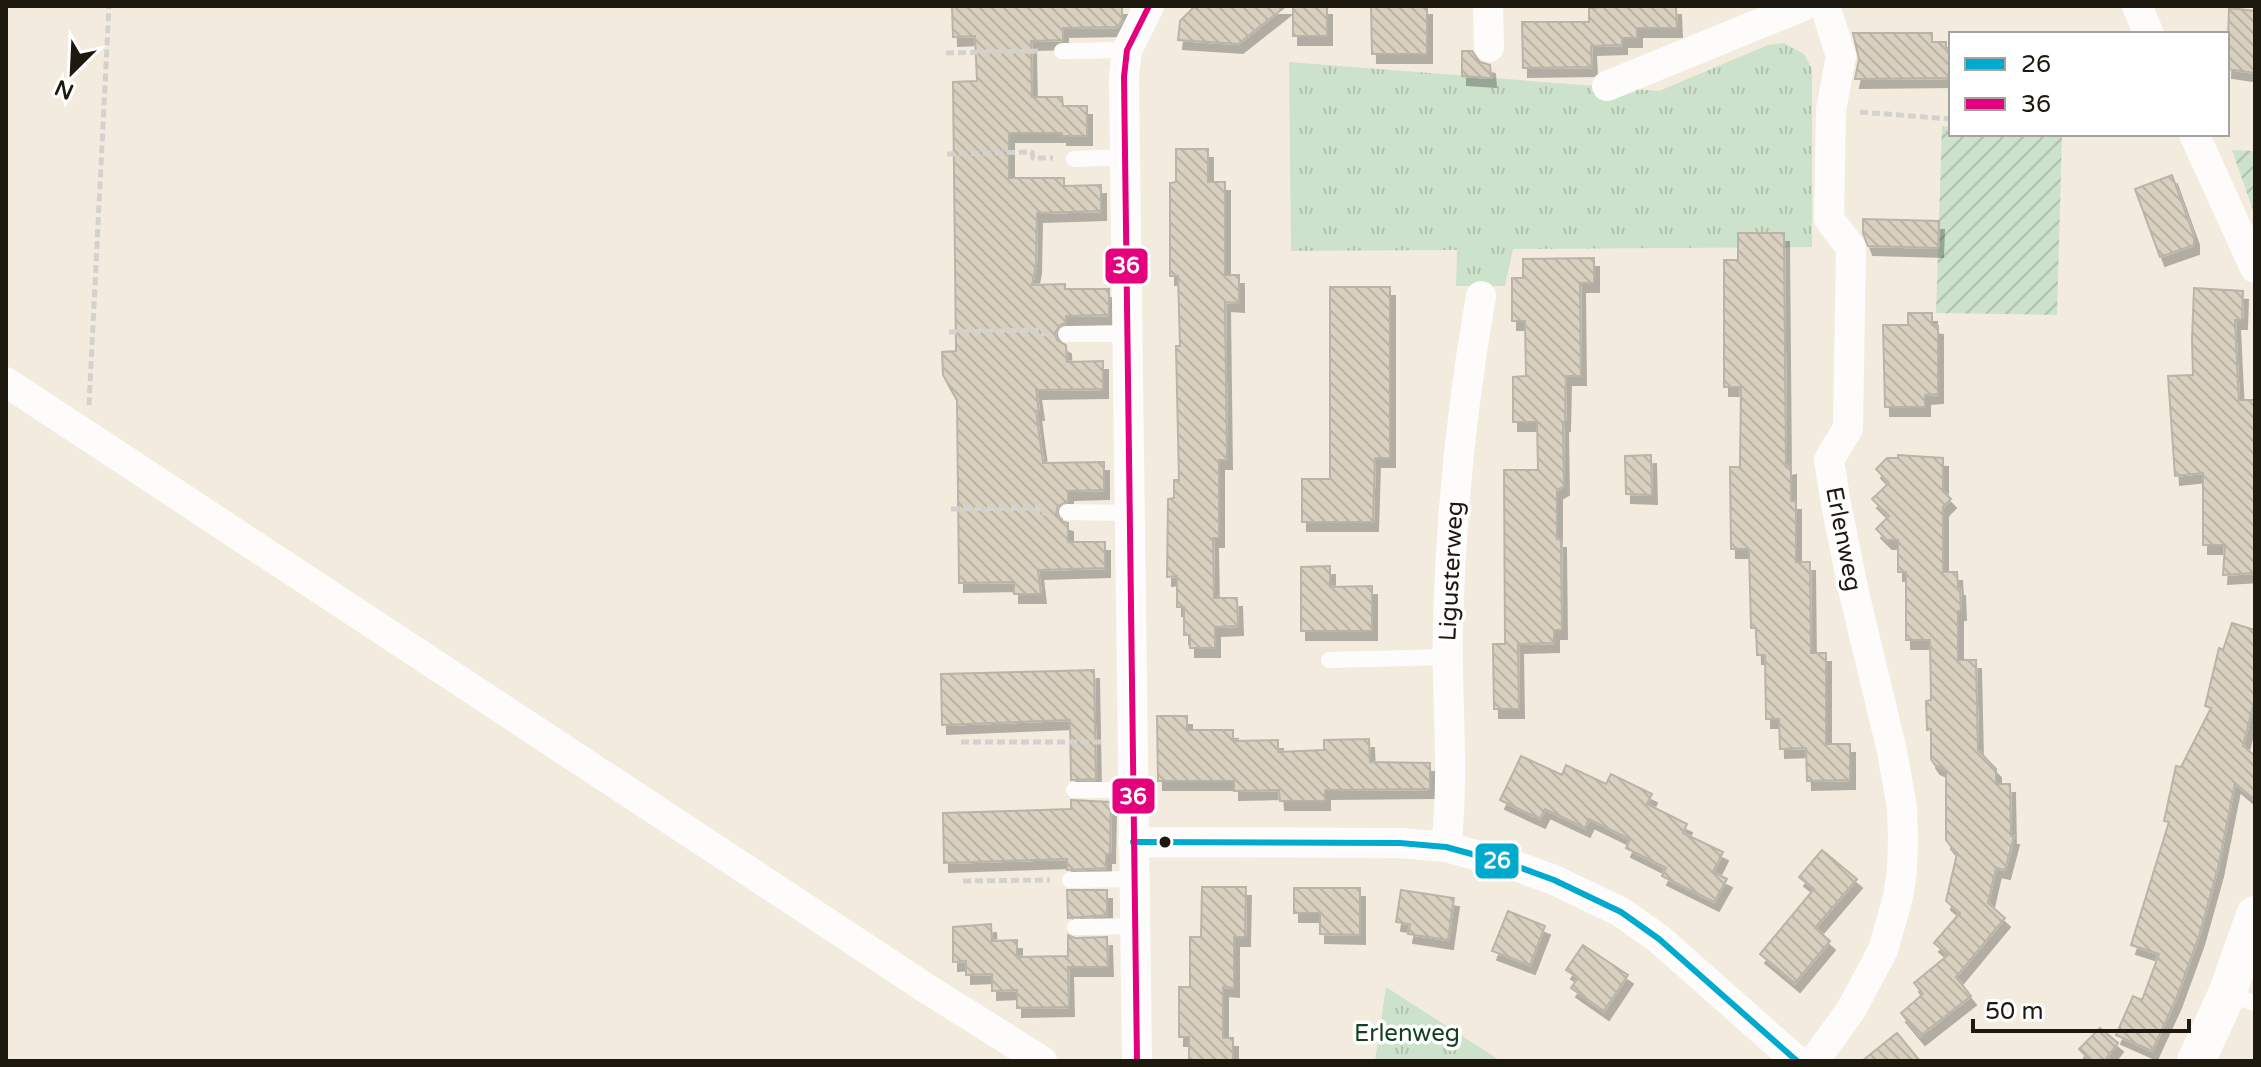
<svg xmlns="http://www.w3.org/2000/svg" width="2261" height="1067" viewBox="0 0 2261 1067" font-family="'Varela Round',sans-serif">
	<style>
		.grass { fill: url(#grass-tufts) }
		.garden { fill: url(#garden-furrows) }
		.building { fill: url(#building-back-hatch); stroke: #b9b4a9; stroke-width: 2; filter: url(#shadow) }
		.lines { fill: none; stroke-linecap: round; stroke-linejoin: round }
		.path { stroke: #d4d2ce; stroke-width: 5; stroke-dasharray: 8 4; stroke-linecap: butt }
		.service { stroke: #fdfcfa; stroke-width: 16 }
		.minor { stroke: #fdfcfa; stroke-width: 30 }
		.tertiary { stroke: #fdfcfa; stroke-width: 38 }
		.bus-1-casing { stroke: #fff; stroke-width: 12 }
		.bus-2-casing { stroke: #fff; stroke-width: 12 }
		.bus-1 { stroke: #00a9ce; stroke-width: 6 }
		.bus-2 { stroke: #e5007d; stroke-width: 6 }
		.bus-dot { fill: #1d190f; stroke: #fff; stroke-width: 3 }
		.labels { text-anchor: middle; stroke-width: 7; stroke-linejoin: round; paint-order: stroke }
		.street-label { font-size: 24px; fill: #1d190f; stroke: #fff }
		.park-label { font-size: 24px; fill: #133f24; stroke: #fff }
		.line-badge { stroke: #fff; stroke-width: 3 }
		.badge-label { font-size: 22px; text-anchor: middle; font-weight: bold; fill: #fff }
	</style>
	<defs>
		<pattern id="grass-tufts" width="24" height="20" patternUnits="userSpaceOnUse" patternTransform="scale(2)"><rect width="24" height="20" fill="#cde2ca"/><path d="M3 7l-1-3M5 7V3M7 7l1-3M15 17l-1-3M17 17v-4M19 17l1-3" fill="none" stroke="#b0c1ac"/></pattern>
		<pattern id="garden-furrows" width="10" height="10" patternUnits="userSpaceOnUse" patternTransform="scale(2)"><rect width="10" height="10" fill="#cde2ca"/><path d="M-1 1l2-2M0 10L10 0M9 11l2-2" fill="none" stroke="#b0c1ac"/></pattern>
		<pattern id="building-back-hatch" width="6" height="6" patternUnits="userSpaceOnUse" patternTransform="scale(2)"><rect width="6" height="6" fill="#d9d0bf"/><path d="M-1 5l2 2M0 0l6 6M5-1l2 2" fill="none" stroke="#bab2a3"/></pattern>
		<filter id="shadow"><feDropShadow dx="5" dy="9" stdDeviation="0" flood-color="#0004"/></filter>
	</defs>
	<rect width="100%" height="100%" fill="#f3ecde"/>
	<!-- grass -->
	<path class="grass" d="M1784 43 1804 54 1812 69V247L1513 249 1505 286H1456L1457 250 1291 251 1289 62 1659 91 1768 45Z
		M1386 987 1501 1061H1375Z"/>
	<!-- garden -->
	<path class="garden" d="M1942 126 1951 127V134L2062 135 2057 315 1936 313Z
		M2232 150 2255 151V216Z"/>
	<!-- building -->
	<path class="building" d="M952 6H1122V20L1118 27 1063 28V40L1031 41 1032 97H1062L1063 106H1087V136H1062V133H1009V178H1064V186L1101 185V211L1037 213 1036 265 1032 285 1065 284V289H1109V315L1066 316V323L1060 325 1055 333 1057 340 1066 345 1067 362 1103 361V389L1036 390 1039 411H1036L1043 463 1104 462V490L1068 491V501L1058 506 1056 513 1061 521 1068 523V542H1105V568L1038 570 1041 594H1014V582L959 583 957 400 943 375 942 352 956 351 953 82 977 81 975 36 953 37Z
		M1195 6H1286L1238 44 1178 40 1180 21Z
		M1293 6H1327V36H1293Z
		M1371 6H1427V54H1372Z
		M1621 6H1676L1677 28H1637V38H1622V45L1591 46 1592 67 1523 68 1522 22H1589V8Z
		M2229 8 2255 11V73L2227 69Z
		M1853 33H1932V42H1946V48H1951V78L1855 79 1859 59Z
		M1462 51H1472L1480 62 1490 65 1491 78 1462 76Z
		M1176 149H1208V182H1225V275H1239V303L1225 302 1227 460H1219V538H1213L1214 598H1237L1238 626 1215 627V648H1190V635H1184V607H1177V576L1167 577 1168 499 1174 498V480H1179L1176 346H1180L1178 276H1170V183L1176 182Z
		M2172 175 2194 236V245L2160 257 2135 189Z
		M1863 219 1939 221 1938 248 1868 246 1863 233Z
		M1738 233H1784L1786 467 1791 466V501H1796V562H1810L1811 653H1826V744H1850V780L1807 781 1806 748 1780 749 1779 719H1766L1765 655H1757L1756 628H1751L1749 549H1731L1730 467H1740L1741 387H1724V260H1738Z
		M1594 258V283H1580L1581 376H1566L1565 422H1563L1564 486 1557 490V539H1561L1562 630H1554V643L1518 644 1519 709H1494L1493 644H1505L1504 470H1538L1537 422H1513V377L1526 376 1525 321H1512V278H1523V259Z
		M1330 287H1390V458H1375L1373 522H1302V479H1330Z
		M2194 288 2243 291 2242 320H2235L2237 363 2239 400H2255V573L2223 575 2225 545H2203V473L2175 476 2168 376 2193 375 2192 339Z
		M1908 313H1932V325L1938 326V394L1925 395V407H1885L1883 325H1908Z
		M1651 455 1652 495 1626 494 1625 456Z
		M1898 455 1943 458V491L1951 499 1943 507V572H1957L1958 587H1960L1961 611H1958V660H1976L1978 750 1996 769V784H2010L2011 836H2014L2005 870 1996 868 1988 903 2005 918 1956 977 1971 996 1920 1036 1901 1013 1923 994 1914 983 1948 955 1934 943 1960 913 1946 901 1957 854 1946 840V770L1935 765 1931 759V729L1927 730 1926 701 1931 700 1930 640H1906V572H1898V540H1887L1876 529 1889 516 1872 499 1889 483 1876 469 1887 458H1898Z
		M1330 566V587L1372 586V631H1301V567Z
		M2232 623 2255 630V698L2243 746 2255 756V800L2235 783 2218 868 2199 936 2176 999 2152 1051 2116 1035 2133 996 2142 1000 2159 954 2131 945 2169 822 2164 821 2176 766 2181 767 2211 708 2205 706 2219 648 2223 650Z
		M1094 670 1096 779 1071 780 1070 720 942 725 941 674Z
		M1157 716H1187V730H1233V741L1278 740V752L1324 750V740L1369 739 1370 762 1430 763V789L1325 790V801H1280L1279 790 1234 791V781H1158Z
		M1521 756 1562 775 1566 765 1606 784 1611 774 1652 794 1647 804 1687 824 1683 833 1723 852 1713 872 1727 879 1714 902 1662 876 1666 868 1626 848 1630 839 1589 819 1585 828 1545 809 1540 819 1500 800Z
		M1071 800 1111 802 1110 854H1106V868L1067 870V859L944 863 943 813 1071 809Z
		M1822 850 1857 879 1815 928 1830 941 1795 983 1760 954 1814 889 1799 877Z
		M1202 887H1246L1245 937H1234V988L1223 987V1038H1233V1061H1189V1037H1179V987H1190V937H1201Z
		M1294 888H1360V935L1320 934V913H1294Z
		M1067 890H1107V915L1068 918Z
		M1401 890 1454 898 1448 940 1408 934 1410 924 1396 922Z
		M1508 911 1545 926 1530 965 1492 951Z
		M991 924 992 941 1017 940V957L1068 956V935L1075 938 1107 937 1108 967H1068L1069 1007 1017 1008V990L992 991V974L966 975V961L953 962V927Z
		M1583 945 1628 975 1604 1011 1571 988 1578 978 1566 970Z
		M2100 1028 2118 1043 2104 1061H2091L2079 1049Z
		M1897 1033 1920 1061H1862Z"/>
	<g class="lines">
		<!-- path -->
		<path class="path" d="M946 53 1041 51
			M1860 112 1951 119
			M947 154 1032 152 1033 158H1053
			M949 332 1036 330V334H1048
			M89 405 109 6
			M951 509 1038 508V513H1045
			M961 742H1104
			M963 881 1050 880"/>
		<!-- service -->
		<path class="service" d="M1062 51 1127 50
			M1074 159 1126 157
			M1066 334H1128
			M1067 512 1129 513
			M1329 660 1448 657
			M1074 790H1132
			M1070 880 1133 879
			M1075 927 1134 926
			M2227 994 2255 1003"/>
		<!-- minor -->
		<path class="minor" d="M1488 6 1489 47
			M2137 6 2149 34
			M1607 86 1803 6
			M2194 134 2255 268
			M6 382 929 990 1042 1061
			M1133 842 1400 843 1446 847 1516 866 1554 880 1621 912 1659 939 1797 1061
			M1446 847C1455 773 1446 698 1448 622 1451 512 1462 404 1481 296
			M1137 1061 1124 77 1127 50 1149 6
			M1814 1061 1851 1010 1883 950 1898 897 1902 871 1903 837 1902 808 1892 751 1854 593 1836 504 1829 460 1848 428 1851 248 1829 219 1831 110 1841 56 1825 6"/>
		<!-- tertiary -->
		<path class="tertiary" d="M2196 1061 2227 994 2255 915"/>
		<!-- bus-1 casing -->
		<g class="bus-1-casing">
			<path id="bus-1" d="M1133 842 1400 843 1446 847 1516 866 1554 880 1621 912 1659 939 1797 1061"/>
		</g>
		<!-- bus-2 casing -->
		<g class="bus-2-casing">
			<path id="bus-2" d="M1137 1061 1124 77 1127 50 1149 6"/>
		</g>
		<!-- bus-1 -->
		<use href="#bus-1" class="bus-1"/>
		<!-- bus-2 -->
		<use href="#bus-2" class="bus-2"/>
	</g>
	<!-- markers -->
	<circle class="bus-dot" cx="1165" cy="842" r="7"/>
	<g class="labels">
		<!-- street labels -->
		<g class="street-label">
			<text transform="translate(1844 539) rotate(79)" y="8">Erlenweg</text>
			<text transform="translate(1451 571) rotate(-87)" y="8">Ligusterweg</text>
		</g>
		<!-- park labels -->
		<g class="park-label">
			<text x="1407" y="1041">Erlenweg</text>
		</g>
	</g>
	<g class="line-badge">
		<rect x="1104" y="247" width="45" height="38" rx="8" fill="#e5007d"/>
		<rect x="1111" y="777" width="45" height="38" rx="8" fill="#e5007d"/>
		<rect x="1474" y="842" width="46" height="38" rx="8" fill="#00a9ce"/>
	</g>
	<g class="badge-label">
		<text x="1126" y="273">36</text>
		<text x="1133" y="804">36</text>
		<text x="1497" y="868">26</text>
	</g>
	<!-- border -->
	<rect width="2261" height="1067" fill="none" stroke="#1d190f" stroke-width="16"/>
	<!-- legend -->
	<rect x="1949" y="32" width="280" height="104" fill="#ffffff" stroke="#a5a39f" stroke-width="2"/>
	<rect x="1965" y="58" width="40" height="12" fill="#00a9ce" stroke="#a5a39f" stroke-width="2"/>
	<text x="2021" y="72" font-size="24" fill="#1d190f">26</text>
	<rect x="1965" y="98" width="40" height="12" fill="#e5007d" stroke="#a5a39f" stroke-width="2"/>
	<text x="2021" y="112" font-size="24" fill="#1d190f">36</text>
	<!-- north arrow -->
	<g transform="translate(72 72) rotate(204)" stroke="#ffffff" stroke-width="6" paint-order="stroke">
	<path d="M0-6L14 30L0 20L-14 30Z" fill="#1d190f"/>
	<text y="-12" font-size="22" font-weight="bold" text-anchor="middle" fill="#1d190f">N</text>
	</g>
	<!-- scale -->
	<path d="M1973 1019v12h216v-12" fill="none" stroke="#1d190f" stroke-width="4"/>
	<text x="1985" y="1019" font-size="24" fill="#1d190f" stroke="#ffffff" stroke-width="6" paint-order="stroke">50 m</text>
</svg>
